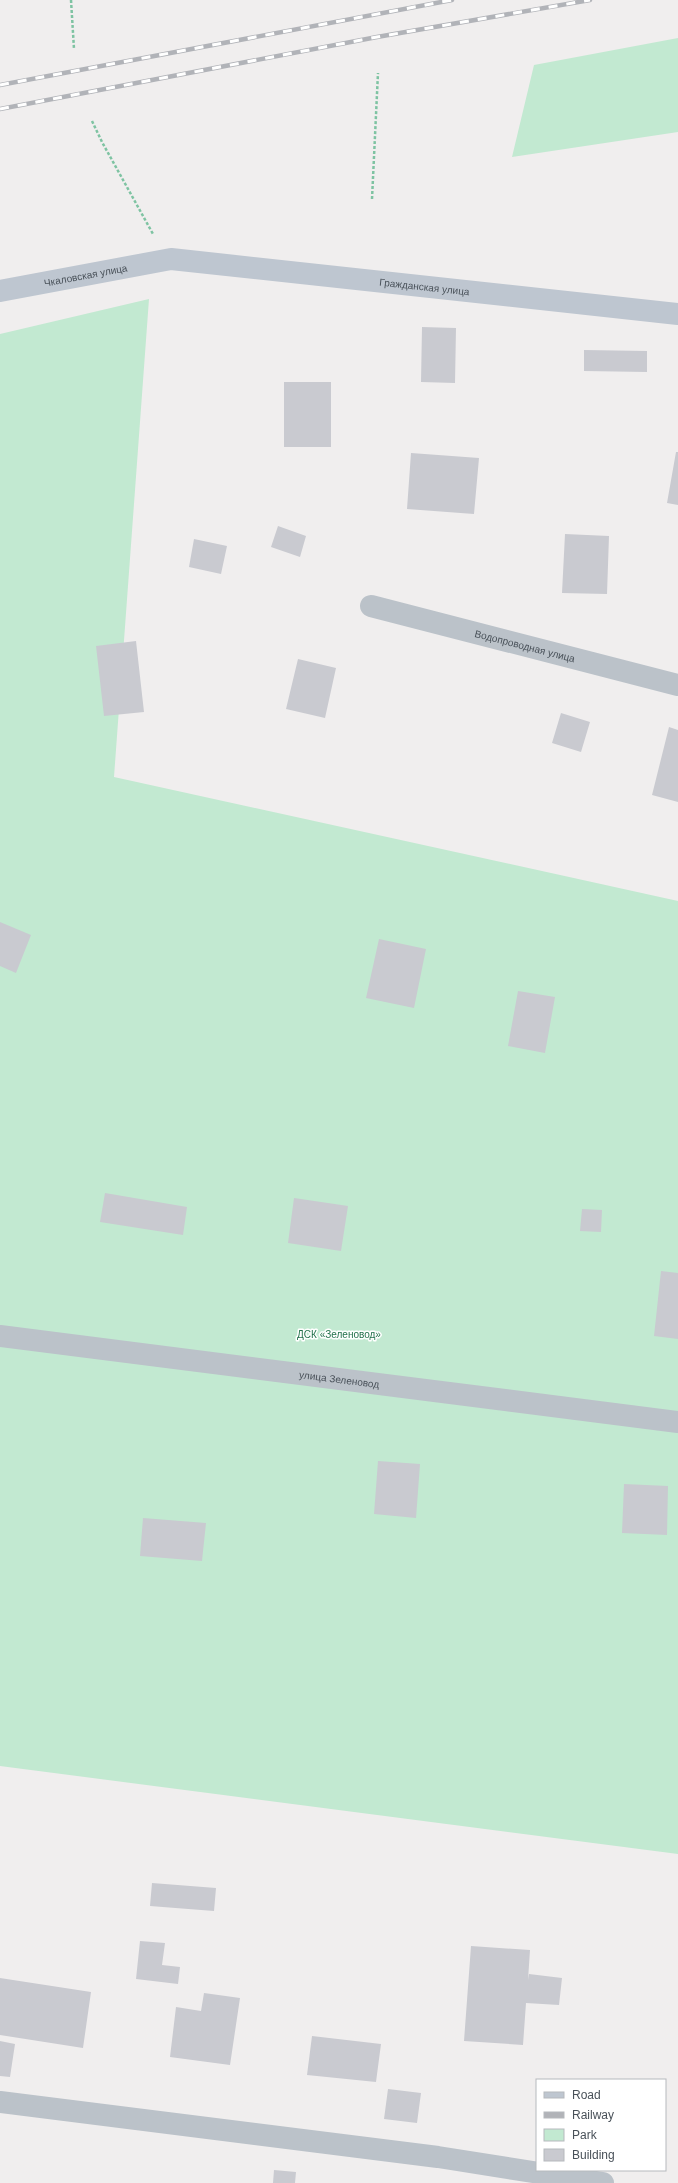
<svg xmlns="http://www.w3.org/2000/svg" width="678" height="2183" viewBox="0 0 678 2183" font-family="Helvetica,sans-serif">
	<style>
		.green { fill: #c2e9d1 }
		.building { fill: #c9cad0 }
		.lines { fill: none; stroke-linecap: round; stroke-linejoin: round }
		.path { stroke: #7ec3a2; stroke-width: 2.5; stroke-dasharray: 3 2; stroke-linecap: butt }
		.street { stroke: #bbc2c9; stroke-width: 22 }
		.secondary { stroke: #bec6d0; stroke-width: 22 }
		.rail-casing { stroke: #b1b3b8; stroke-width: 4.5 }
		.rail { stroke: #fff; stroke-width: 3; stroke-dasharray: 9; stroke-linecap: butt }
		.labels { text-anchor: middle; stroke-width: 3; stroke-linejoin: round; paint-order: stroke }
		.street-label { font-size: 10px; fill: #495159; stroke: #fff }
		.park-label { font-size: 10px; fill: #22714b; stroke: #fff }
	</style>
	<rect width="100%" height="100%" fill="#f0eeee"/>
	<!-- green -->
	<path class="green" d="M678 38V132L512 157 534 65Z
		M149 299 114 777 678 901V1854L0 1766V334Z"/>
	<!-- building -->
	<path class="building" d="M422 327 456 328 455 383 421 382Z
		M584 350 647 351V372L584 371Z
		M284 382H331V447H284Z
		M676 452H678V505L667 503Z
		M411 453 479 458 474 514 407 509Z
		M278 526 306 536 300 557 271 547Z
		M565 534 609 536 607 594 562 593Z
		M194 539 227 546 221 574 189 567Z
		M136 641 144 712 104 716 96 646Z
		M298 659 336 668 325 718 286 709Z
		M561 713 590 722 581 752 552 743Z
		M669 727 678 730V802L652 795Z
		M0 922 31 935 16 973 0 966Z
		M379 939 426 949 414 1008 366 998Z
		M518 991 555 997 545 1053 508 1046Z
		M105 1193 187 1207 183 1235 100 1222Z
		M294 1198 348 1206 341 1251 288 1243Z
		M582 1209 602 1210 601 1232 580 1231Z
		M661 1271 678 1273V1339L654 1336Z
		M378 1461 420 1464 416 1518 374 1514Z
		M624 1484 668 1486 667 1535 622 1533Z
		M143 1518 206 1523 202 1561 140 1556Z
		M152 1883 216 1888 214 1911 150 1906Z
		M140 1941 165 1943 162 1965 180 1967 178 1984 136 1979Z
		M471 1946 530 1950 528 1980 529 1974 562 1978 559 2005 526 2003 523 2045 464 2041Z
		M0 1978 91 1992 83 2048 0 2035Z
		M204 1993 240 1998 230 2065 170 2057 176 2007 201 2011Z
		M312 2036 381 2044 376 2082 307 2075Z
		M0 2041 15 2044 10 2077 0 2076Z
		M388 2089 421 2093 417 2123 384 2119Z
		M274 2170 296 2172 295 2183H273Z"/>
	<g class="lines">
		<!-- path -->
		<path class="path" d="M71 0 74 49
			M92 121 102 142 153 234
			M372 199 378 73"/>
		<!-- street -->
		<g class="street">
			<path id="s1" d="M371 606 678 685"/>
			<path id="s2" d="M0 1336 678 1422"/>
			<path d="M0 2102 438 2157 603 2183"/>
		</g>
		<!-- secondary -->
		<path class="secondary" id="s3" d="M0 291 171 259 678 314"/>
		<!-- rail casing -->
		<g class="rail-casing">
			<path id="rail" d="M0 85 452 0
				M0 109 377 37 590 0"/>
		</g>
		<!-- rail -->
		<use href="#rail" class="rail"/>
	</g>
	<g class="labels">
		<!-- street labels -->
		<g class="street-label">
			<text dy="4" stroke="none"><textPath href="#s3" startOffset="87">Чкаловская улица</textPath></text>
			<text dy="4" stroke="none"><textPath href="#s3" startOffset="429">Гражданская улица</textPath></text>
			<text dy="4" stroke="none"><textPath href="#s1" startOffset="159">Водопроводная улица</textPath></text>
			<text dy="4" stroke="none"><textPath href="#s2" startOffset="342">улица Зеленовод</textPath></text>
		</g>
		<!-- park labels -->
		<g class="park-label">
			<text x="339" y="1338">ДСК «Зеленовод»</text>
		</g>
	</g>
	<!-- legend -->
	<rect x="536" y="2079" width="130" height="92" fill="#ffffff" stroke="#b6b9bd"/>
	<rect x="544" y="2092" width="20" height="6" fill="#bec6d0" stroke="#b6b9bd"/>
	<text x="572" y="2099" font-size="12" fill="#495159">Road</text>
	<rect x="544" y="2112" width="20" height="6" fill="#b1b3b8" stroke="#b6b9bd"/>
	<text x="572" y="2119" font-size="12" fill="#495159">Railway</text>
	<rect x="544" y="2129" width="20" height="12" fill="#c2e9d1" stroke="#b6b9bd"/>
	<text x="572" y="2139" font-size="12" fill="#495159">Park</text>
	<rect x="544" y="2149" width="20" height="12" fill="#c9cad0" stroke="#b6b9bd"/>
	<text x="572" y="2159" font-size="12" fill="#495159">Building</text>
</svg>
